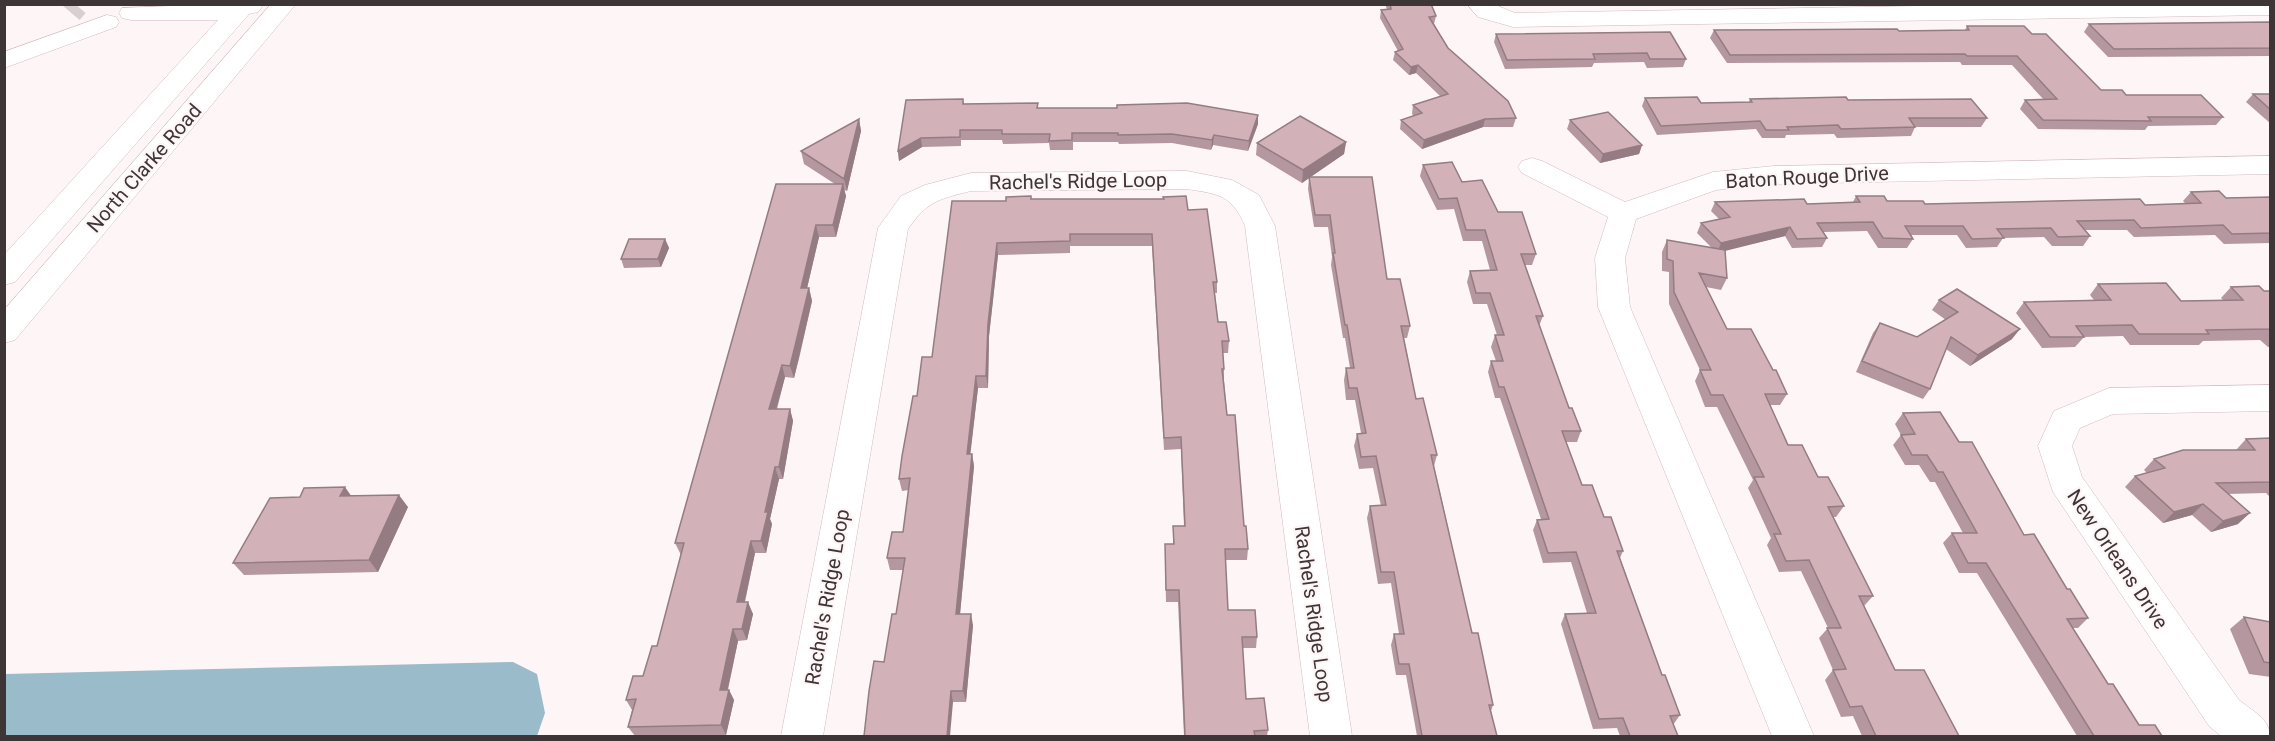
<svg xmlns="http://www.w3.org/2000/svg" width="2275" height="741" viewBox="0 0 2275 741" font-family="Roboto,sans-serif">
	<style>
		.water { fill: #9abbc9 }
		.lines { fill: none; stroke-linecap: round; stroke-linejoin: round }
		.minor-tunnel { stroke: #d8cfd1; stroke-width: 28; stroke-dasharray: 28 14; stroke-linecap: butt }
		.minor-casing { stroke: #d0babf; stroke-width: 1 }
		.minor { fill: #fff; fill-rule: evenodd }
		.wall { fill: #b5989f }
		.shaded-wall { fill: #947c82 }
		.building { fill: #d3b1b9; stroke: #947c82; stroke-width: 1.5 }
		.labels { text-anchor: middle; stroke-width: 4.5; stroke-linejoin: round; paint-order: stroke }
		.street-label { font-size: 20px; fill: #3e3537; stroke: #fef5f7 }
	</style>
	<rect width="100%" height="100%" fill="#fef5f7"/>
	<!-- water -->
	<path class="water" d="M513 662 537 674 545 713 537 736H5V674Z"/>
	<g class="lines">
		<!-- minor-tunnel -->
		<path class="minor-tunnel" d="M69 11 75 4"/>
		<!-- minor casing -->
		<g class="minor-casing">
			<path id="minor" d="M222 4H260L262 7 258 12 249 14 15 282 4 285V255L218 20H131L122 18 119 13 122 8Z
				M271 4H296L15 340 4 343V310Z
				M1467 4H1493L1515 13 2034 4H2270V15L1513 27 1478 17Z
				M107 15 116 17 119 22 116 27 4 68V52Z
				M2270 156V174L1774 184 1716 190 1636 219 1625 258 1630 307 1814 736H1772L1598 307 1595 258 1608 217 1522 173 1518 167 1522 161 1532 158 1542 161 1625 202 1713 172 1774 166Z
				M1187 171 1232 180 1259 195 1275 226 1352 736H1310L1245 226C1232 195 1219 194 1187 189L971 191C939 199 927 201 908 229L823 736H781L878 228 901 196 925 185 971 173Z
				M2270 385V411L2113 414 2080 428 2072 446 2082 477 2239 700C2251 710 2270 719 2270 736H2221L2209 726 2053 492 2038 446 2054 411 2109 388Z"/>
		</g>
		<!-- minor -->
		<use href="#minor" class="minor"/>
	</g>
	<!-- wall -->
	<path class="wall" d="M1385 4H1431L1436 16 1434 24 1448 48 1516 118 1513 127H1483L1422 149 1400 129 1401 120 1414 116 1412 114 1413 105 1440 96 1416 73 1409 75 1393 60 1395 52 1398 51 1380 18 1381 10 1387 9Z
		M2271 22V56L2108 57 2084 32 2089 24Z
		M1967 26 2032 34 2101 90 2126 95 2223 117 2216 125 2148 126 2145 130 2038 129 2020 109 2025 100H2044L2012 65H1962L1960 62 1727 63 1710 38 1714 30 1899 31 1965 30Z
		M1670 32 1686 59 1683 67 1647 68 1644 62 1594 63 1592 67 1505 69 1494 42 1496 34Z
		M2253 94H2271V124L2246 102Z
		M1645 98 1701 103 1749 102 1750 99 1848 100 1987 118 1981 127H1915L1911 136 1837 138 1834 134 1786 135 1785 138H1762L1756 129 1657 135 1642 106Z
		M963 99 964 104 1038 108 1258 115V124L1248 151 1213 145 1211 150 1172 143 1119 144 1118 142H1073V150H1050L1049 143 1003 144 1002 140H961V146L922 147 899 161 898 151Z
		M859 119 861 131 847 191 844 190 846 196 836 237H819L807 288H809L812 301 799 359 794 378 785 377 777 409H790L793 421 783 479H779L770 519 772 524 766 553H755L745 602 753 614 747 640 738 641 728 690H729L734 700 726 735 635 736 628 727 632 710 626 700 643 676 657 646 681 555 675 543 776 184H835L804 164 801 151Z
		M1570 120 1642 145 1639 154 1600 163 1567 129Z
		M1346 142 1344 154 1310 177 1387 279 1410 326 1407 338H1404L1416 399 1437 455 1434 466 1472 633 1493 705 1491 711 1497 736H1417L1406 675H1396L1391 645 1394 634H1399L1391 583 1378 584 1367 518 1370 506H1381L1373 468 1359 469 1354 446 1357 434 1361 433 1355 400H1346L1344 380 1346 368H1350L1345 338H1343L1331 265 1332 257 1328 227H1314L1308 189 1309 178 1302 183 1256 155 1257 143Z
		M1423 165 1462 182 1498 212 1536 254 1532 265H1525L1543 316 1539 326 1569 408 1581 431 1577 442H1566L1582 485 1604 517 1623 551 1620 558 1662 675 1680 715 1673 725 1678 736H1620L1617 728 1593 729 1561 624 1565 614 1587 613 1571 562 1543 563 1533 530 1537 520 1541 519 1500 398H1495L1488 372 1491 361H1496L1491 347 1495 335H1497L1487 304H1473L1467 282 1470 271 1490 270 1482 241H1463L1454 209 1437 210 1420 176Z
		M2191 192 2226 198 2271 197V243L2224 244 2215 235 2134 237 2127 230H2085L2090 236 2083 246H2052L2044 237 2003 238 1997 247 1966 248 1957 235H1911L1913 239 1907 248H1878L1867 231 1823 232 1827 238 1822 247 1792 248 1785 236 1725 250 1727 278 1721 290 1706 287 1727 329 1773 370 1787 394 1780 405H1770L1788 445 1818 477 1844 506 1836 517H1833L1873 596 1864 606 1895 670 1959 736H1862L1853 716 1841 717 1825 680 1833 670 1819 638 1828 628 1801 571 1779 572 1767 545 1771 538 1748 488 1753 480 1717 407H1705L1695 381 1700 370 1669 304V272L1662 271V252L1667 240 1712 248 1697 233 1701 223 1719 219 1711 211 1715 202 1807 204 1853 202 1856 196 1887 201 1925 204 2145 205 2186 204 2183 201Z
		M1032 199 1188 210 1217 282V293H1215L1218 322 1229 341 1228 353H1223L1224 369V380L1227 415 1244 526 1248 549 1247 560H1225L1228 610 1257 637 1256 648H1242L1246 699 1268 730 1267 736H1184L1178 602H1166L1165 555V544H1173V526H1184L1181 449 1164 450 1152 246H1070V253L998 255 989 336 988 388H978L970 454H972L974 466 960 614 973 625 966 702H953L884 662 896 614 903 570H890L887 558 903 532 909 490 902 491 899 479 917 396 932 357 1006 201Z
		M665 239 669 248 661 267 624 268 621 259Z
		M2098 284 2181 301 2223 300 2221 298 2231 287 2264 291H2271V347H2268L2260 340 2203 341 2199 345H2130L2123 336 2084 337 2075 347 2042 348 2016 313 2024 302 2094 300 2090 295Z
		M1939 300 2012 339 1970 366 1946 349 1930 389 1923 399 1856 372 1873 333 1880 323 1917 337 1946 320 1932 310Z
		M1903 413 1959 442 2024 535 2088 618 2078 628H2073L2108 684 2139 725 2162 736H2077L1977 573H1959L1943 543 1952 533H1963L1935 482H1930L1919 465H1905L1893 445 1901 435 1895 424Z
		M2271 438V498L2266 493 2228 494 2238 524 2211 532 2192 515 2163 523 2125 487 2135 476 2147 473 2144 470 2154 459 2236 450 2246 439Z
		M351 496 408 507 378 572 244 575 233 563Z
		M2244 617 2271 622V677L2249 674 2230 629Z"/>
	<!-- shaded-wall -->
	<path class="shaded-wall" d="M1418 65 1416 73 1409 75 1411 67Z
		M1258 115V124L1248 151 1249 141Z
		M859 119 861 131 847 191 844 179Z
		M1485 119 1483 127 1422 149 1424 140Z
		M1214 135 1213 145 1211 150 1212 140Z
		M921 138 922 147 899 161 898 151Z
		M1346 142 1344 154 1302 183 1303 170Z
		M1642 145 1639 154 1600 163 1603 154Z
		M843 184 846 196 836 237 833 225Z
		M816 225 819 237 804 301 801 288Z
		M1790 227 1785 236 1717 253 1721 243Z
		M665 239 669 248 661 267 658 259Z
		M997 243 998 255 989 336 988 388 986 376 988 324Z
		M809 288 812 301 794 378 790 366Z
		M2020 329 2012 339 1970 366 1978 355Z
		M782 365 785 377 773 421 769 409Z
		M976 376 978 388 969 466 967 454Z
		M790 409 793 421 783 479 779 467Z
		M972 454 974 466 959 625 956 614Z
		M775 467 779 479 770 519 772 524 766 553 761 541 765 512Z
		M345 487 354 500 340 496Z
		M399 495 408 507 378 572 369 560Z
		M2203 504 2192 515 2163 523 2174 512Z
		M2250 513 2238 524 2211 532 2223 521Z
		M751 541 755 553 742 614 737 602Z
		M748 602 753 614 747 640 742 629Z
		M971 614 973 625 966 702 963 691Z
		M733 629 738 641 725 701 720 690Z
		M729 690 734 700 726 735 721 725Z
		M951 691 953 702 950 736H947Z"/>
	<!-- building -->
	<path class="building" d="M1390 4H1431L1436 16 1429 17 1448 48 1508 101 1516 118 1485 119 1424 140 1401 120 1422 113 1413 105 1448 94 1418 65 1411 67 1395 52 1403 49 1381 10 1391 9Z
		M2271 22V48L2114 49 2089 24Z
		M1967 26H2024L2032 34H2046L2101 90H2122L2126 95H2201L2223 117H2148L2151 121 2043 120 2025 100 2057 99 2017 56H1967L1965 54 1730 55 1714 30 1897 29 1899 31 1969 30Z
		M1670 32 1686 59H1650L1647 53 1593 54 1595 59 1507 60 1496 34Z
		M2253 94H2271V110Z
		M1697 97 1701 103 1752 102 1750 99 1846 97 1848 100 1971 99 1987 118H1909L1915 127 1841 129 1838 125 1787 127 1789 130H1766L1760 121 1661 126 1645 98Z
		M963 99V104L1038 103 1037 108H1117V105L1187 103 1258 115 1249 141 1214 135 1212 140 1172 134 1118 135V133H1072V140L1049 141 1050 134H1002V130H960V137L921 138 898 151 906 100Z
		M1608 112 1642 145 1603 154 1570 120Z
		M1300 116 1346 142 1303 170 1257 143Z
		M859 119 844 179 801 151Z
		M1452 162 1462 182 1482 180 1498 212H1522L1536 254H1521L1543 316H1536L1569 408H1572L1581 431H1562L1582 485H1592L1604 517H1611L1623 551H1617L1662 675H1665L1680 715 1670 716 1678 736H1630L1623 718 1599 719 1565 614 1596 613 1576 552 1548 553 1537 520 1549 519 1504 387H1499L1491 361H1503L1495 335H1504L1490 293H1476L1470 271 1497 270 1485 230H1466L1457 198 1439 199 1423 165Z
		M1309 177H1372L1387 279H1400L1410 326H1401L1416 399 1423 398 1437 455H1431L1472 633H1478L1493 705H1489L1497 736H1422L1409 664H1399L1394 634H1404L1394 572H1381L1370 506 1386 505 1376 456 1361 457 1357 434 1366 433 1357 388H1349L1346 368H1354L1347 325H1345L1333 253H1335L1330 215H1315Z
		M776 184H843L833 225H816L801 288H809L795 346 790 366 782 365 769 409H790L779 467H775L765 512H768L761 541H751L737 602H748L742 629H733L720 690H729L721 725 628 727 636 699 626 700 633 676H643L652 646H657L684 543H675Z
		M2219 191 2226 198 2271 197V233L2232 234 2223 225 2141 228 2134 220 2077 221 2090 236 2058 237 2051 228 1997 229 2004 238 1972 239 1963 226H1905L1913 239 1883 238 1873 222 1817 223 1827 238 1797 239 1790 227 1721 243 1701 223 1730 217 1715 202 1804 199 1807 204 1860 202 1856 196H1884L1887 201H1923L1925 204 2140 199 2145 205 2201 203 2191 192Z
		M1031 196V199H1164L1163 197 1186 196 1188 210 1207 209 1217 282H1213L1218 322H1226L1229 341H1222L1224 369H1222L1227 415H1235L1244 526H1246L1248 549H1225L1228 610H1255L1257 637H1242L1246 699 1264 698 1268 730 1254 731 1255 736H1185L1179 590H1166L1165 544H1174L1173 526H1185L1181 437 1164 438 1152 234H1070V241L997 243 988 324 986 376H976L967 454H972L956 614H971L963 691H951L947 736H864L869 691 874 661 884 662 892 614H896L905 558H887L892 532H903L910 478 899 479 902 456 913 396H917L922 357H932L952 201H1006V197Z
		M629 239H665L658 259H621Z
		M1667 240 1725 250 1727 278 1699 273 1727 329H1751L1773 370H1776L1787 394H1765L1788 445H1802L1818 477H1828L1844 506 1828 507 1873 596H1859L1895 670H1924L1959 736H1876L1862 706 1850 707 1833 670 1846 669 1827 628H1841L1809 560 1786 561 1774 534H1781L1754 477H1764L1723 395H1711L1700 370H1711L1674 292 1673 261 1667 259Z
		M2166 283 2181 301 2243 300 2231 287 2259 286 2264 291H2271V329L2206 330 2209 334H2139L2132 325 2076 326 2084 337H2050L2024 302 2111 300 2098 284Z
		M1957 289 2020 329 1978 355 1951 337 1930 389 1862 361 1880 323 1917 337 1958 312 1939 300Z
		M1940 412 1959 442H1972L2024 535 2034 534 2067 589H2070L2088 618 2067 619 2108 684H2113L2139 725H2155L2162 736H2094L1986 563H1968L1952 533H1977L1943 472H1938L1927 455H1912L1901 435 1915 434 1903 413Z
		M2271 438V482L2216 483 2250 513 2223 521 2203 504 2174 512 2135 476 2165 468 2154 459 2183 450H2255L2246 439Z
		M345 487 340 496 399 495 369 560 233 563 270 498 300 497 304 488Z
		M2244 617 2271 622V663L2264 662Z"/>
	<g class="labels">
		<!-- street labels -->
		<g class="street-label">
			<text transform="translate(144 168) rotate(-49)" y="7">North Clarke Road</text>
			<text transform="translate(1807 177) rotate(-3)" y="7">Baton Rouge Drive</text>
			<text transform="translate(1078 181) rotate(-1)" y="7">Rachel's Ridge Loop</text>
			<text transform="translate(2118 559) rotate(56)" y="7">New Orleans Drive</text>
			<text transform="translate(827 597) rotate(-80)" y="7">Rachel's Ridge Loop</text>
			<text transform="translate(1314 614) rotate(82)" y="7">Rachel's Ridge Loop</text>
		</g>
	</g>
	<!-- border -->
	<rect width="2275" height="741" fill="none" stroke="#3e3537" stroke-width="12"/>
</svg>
